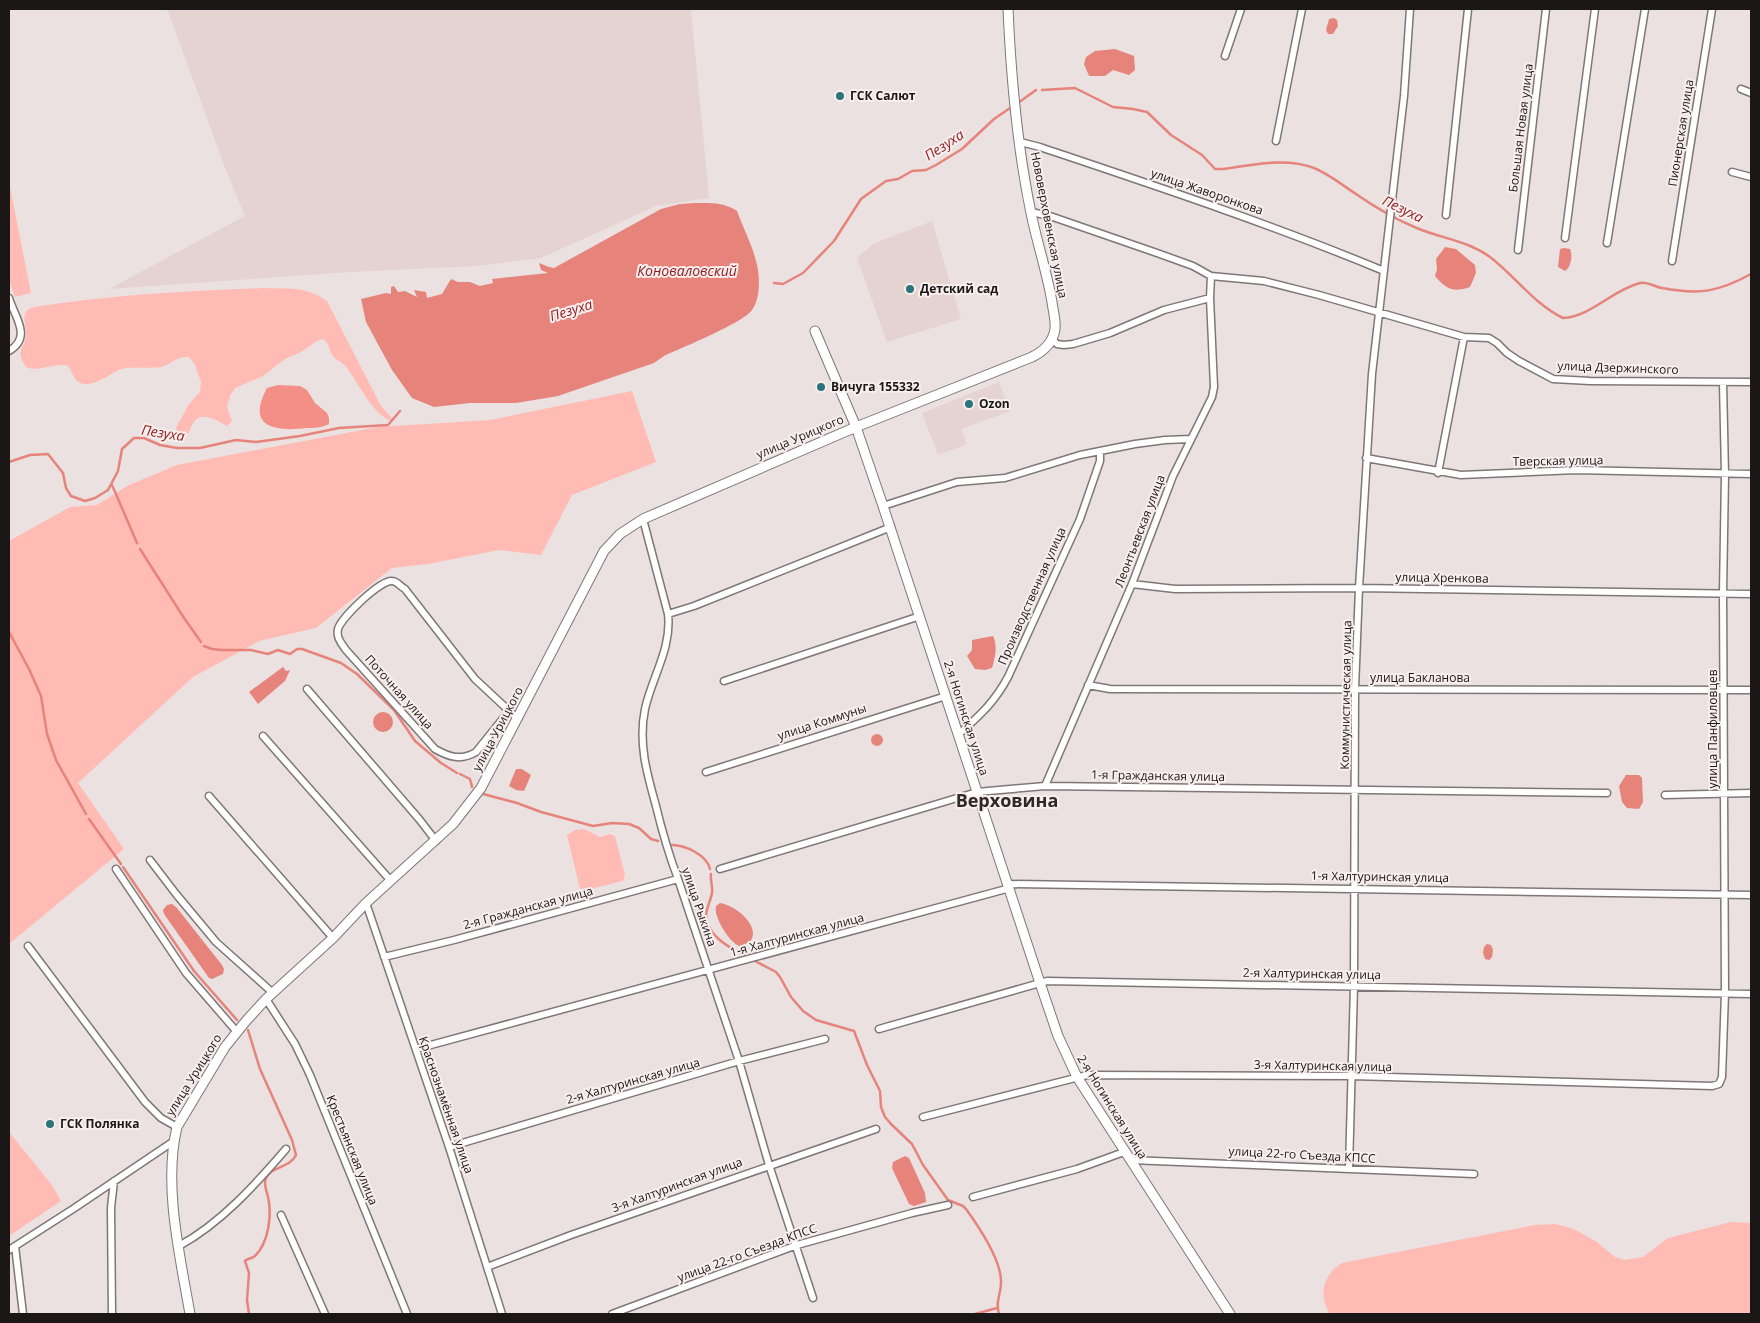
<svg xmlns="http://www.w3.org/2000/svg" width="1760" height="1323" viewBox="0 0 1760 1323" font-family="'Open Sans',sans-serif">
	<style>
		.built { fill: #e5d3d1 }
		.green { fill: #ffbbb4 }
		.forest { fill: #f38f87 }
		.water { fill: #e6847c }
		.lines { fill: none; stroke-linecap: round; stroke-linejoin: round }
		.stream { stroke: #e6847c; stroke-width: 2.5 }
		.street-casing { stroke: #7f7776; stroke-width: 9 }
		.secondary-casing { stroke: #7f7776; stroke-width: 11 }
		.street { stroke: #fff; stroke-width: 6 }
		.secondary { stroke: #fff; stroke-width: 9 }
		.poi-dot { fill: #2b747c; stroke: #f7eeed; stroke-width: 2 }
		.labels { text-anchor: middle; stroke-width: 4; stroke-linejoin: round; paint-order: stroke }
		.poi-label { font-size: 12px; font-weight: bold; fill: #1a1716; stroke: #f7eeed; text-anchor: start }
		.street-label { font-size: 12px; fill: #1a1716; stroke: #f7eeed }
		.water-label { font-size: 14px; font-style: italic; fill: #8e191d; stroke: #f7eeed }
		.district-label { font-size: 18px; font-weight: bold; fill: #2e2827; stroke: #f7eeed }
	</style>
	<rect width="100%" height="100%" fill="#eae1e0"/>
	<!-- built -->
	<path class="built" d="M167 9H691L709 198 656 206 541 258 477 266 351 272 109 289 245 216 226 170Z
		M932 221 961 319 887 342 857 258 873 244Z
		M999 382 1010 411 961 429 967 444 938 455 922 413Z"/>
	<!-- green -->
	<path class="green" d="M9 182 31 293 15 297 9 280Z
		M264 288C288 289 306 286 327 301L381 406 393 419 391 421C373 415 358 382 346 367 343 362 335 360 332 355 328 348 330 343 322 339L317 341 301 352 285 359 263 376 235 388 230 396 227 407 232 421 227 426C219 422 202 410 194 422 191 426 191 429 188 433L181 436 178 435 176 428 189 404 200 392 201 382 195 365 189 357C177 356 174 362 164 366 157 369 135 367 126 368 113 369 90 394 76 380 73 376 71 370 68 366 54 362 39 373 26 367 15 350 24 350 26 336 27 324 18 312 34 307 110 295 187 291 264 288Z
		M632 391 656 462 572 495 541 555 499 550 428 564 392 568 316 628 259 641 193 677 78 783 124 849 9 944V541L70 507 97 505 129 485 177 465 378 427 490 420Z
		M584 829 600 837 610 834 615 836 625 875 623 881 586 890 580 889 567 835 575 830Z
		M9 1132 52 1185 61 1201 9 1236Z
		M1731 1222 1751 1223V1314H1330C1318 1296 1323 1274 1342 1263L1535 1225 1555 1224 1574 1229 1597 1242 1615 1257 1624 1260 1643 1257 1668 1238Z"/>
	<!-- forest -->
	<path class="forest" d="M278 385 300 386 307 390 315 403 327 413 329 418V424C322 428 313 428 306 428 274 432 246 427 267 388Z"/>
	<!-- water -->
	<path class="water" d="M1334 18 1337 20 1338 26 1333 34H1328L1326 30 1329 19Z
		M1115 49 1134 56 1135 70 1129 75 1113 70 1105 76H1089L1084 64 1086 57 1095 51Z
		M695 203C710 203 724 202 737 211 743 228 752 244 756 261 760 274 761 298 752 310 743 323 681 348 664 356L654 363 558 396 516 403H470L434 407 412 398 392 370 366 322 361 299 386 293 391 294V287L394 286 398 292 405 291 417 297 414 290 426 292 427 298 442 294 451 279 458 282H470L480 286 493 283 492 279 548 273 541 270 539 263 549 267 554 268 661 209 680 204Z
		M1445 247 1456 249 1475 265 1476 273 1470 287C1453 293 1446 289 1435 276L1437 269 1436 259Z
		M1564 248 1570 249C1573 255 1571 267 1565 271L1558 267 1560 249Z
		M993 636C998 646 995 657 992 668L985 670 975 669 967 656 972 650V640Z
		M283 667 286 671 290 670 285 681 258 704 249 692Z
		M373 722a10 10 0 1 1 20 0a10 10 0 1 1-20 0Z
		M871 740a6 6 0 1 1 12 0a6 6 0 1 1-12 0Z
		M516 769H522L531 775 524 791 516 790 509 786Z
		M1626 775H1639L1642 778 1643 802 1639 809 1627 808 1622 802 1619 786Z
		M720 903C735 905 762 926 750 942L739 946C729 942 713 916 716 906Z
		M172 904 177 908 222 965 224 969 223 974 212 979 209 978 164 914 163 910 167 905Z
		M1487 944 1491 945 1493 950 1492 957 1489 960 1485 959 1483 953 1484 947Z
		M905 1156 909 1158 925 1193 926 1202 914 1206 909 1204 892 1168 893 1162Z"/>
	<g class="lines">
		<!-- stream -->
		<path class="stream" d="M1042 90 1075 88 1113 107 1133 109 1147 112 1171 135 1202 155 1215 169H1223C1252 165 1286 157 1314 168 1329 174 1342 185 1356 194 1376 208 1397 220 1419 229 1444 239 1468 241 1490 257 1515 276 1534 304 1563 318 1592 316 1612 290 1640 283 1648 281 1654 287 1662 288 1700 295 1718 292 1751 274
			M1018 103 1036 90
			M774 283 783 284 803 273 834 241 861 199 886 181 898 179 912 171 926 170 936 165 962 149 994 119 1013 106
			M9 462 30 455 48 454 63 473 66 488 71 496 85 501 95 498 108 490 118 471 122 449 134 438H144L160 445 177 448H200L236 440 256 442 300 436 339 428 388 425 400 411
			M112 485 137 543
			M140 549 184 618 201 642
			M9 632 29 669 41 696 47 734 56 760 86 814
			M204 646 212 649 221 650H251L268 654 278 650 290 654 297 649H302L341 663 357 674 394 710 415 741 441 763 457 773
			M460 774 470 779 472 787
			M483 794 517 803 541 812 593 826 612 823 629 824 639 828 651 839 658 841
			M89 819 121 864
			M672 845C685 845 707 855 710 869
			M123 867 194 971 237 1020
			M711 874C710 881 713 886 712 893 711 900 706 908 706 916 708 937 729 947 745 956
			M755 961 776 972 780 977 791 997 803 1011 816 1020 854 1031 867 1065 880 1091 881 1107 885 1117 891 1124 912 1144 923 1165 948 1200 963 1206 966 1209C979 1227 1002 1261 1001 1283 1001 1295 995 1301 999 1314
			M248 1030 260 1069 292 1140 296 1155C290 1168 272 1166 266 1178 263 1185 267 1191 268 1197 272 1215 269 1242 255 1256 251 1259 248 1258 245 1261L249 1273 247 1300 249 1314
			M975 1314 997 1308"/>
		<!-- street casing -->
		<g class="street-casing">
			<path id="street" d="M1225 56 1241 9
				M1741 89 1751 93
				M1276 141 1302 9
				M1020 142 1040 147C1156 186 1271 224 1384 271
				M1732 172 1751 177
				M1031 212 1050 216 1157 253 1193 266 1211 276 1264 281 1319 295 1464 337 1489 338 1497 343 1507 353 1519 361 1553 379 1590 381 1751 382
				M1446 215 1468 9
				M1565 238 1595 9
				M1607 243 1645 9
				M1518 250 1546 9
				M1672 261 1712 9
				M9 298C14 316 33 337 9 351
				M1052 339 1057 344 1064 345 1073 344 1110 333 1164 310 1210 298
				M1366 458 1461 475 1576 470 1751 474
				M1438 473 1464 337
				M883 506 957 482 1005 478 1080 455 1135 444 1165 440 1191 439
				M643 519 668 614C672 648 652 677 645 709 638 743 647 774 656 806 662 831 669 855 678 879L739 1061 769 1165 813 1298
				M1132 584 1175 589 1359 588 1751 594
				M668 614 694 606 891 527
				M724 681 920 616
				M1088 685 1110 689 1751 690
				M307 689 419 819 436 841
				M509 711 476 752C461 761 449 757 435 749L346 650C342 644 336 638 338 629 341 618 380 580 392 581 397 581 401 587 405 589L475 679 518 719
				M959 734C980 715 994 703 1008 677L1080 519 1100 461V451
				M263 736 391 881
				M706 772 946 696
				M1045 786 1132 584 1173 476 1212 397 1214 387 1210 298 1211 276
				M1665 795 1751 793
				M209 796 333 938
				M150 860 176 894 216 942 273 993
				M116 869 186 973 237 1032
				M720 869 977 792 1045 786 1607 793
				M1009 884 1751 895
				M366 903 449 1147 502 1314
				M28 946 145 1102 161 1118 177 1127
				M384 957 454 940 678 879
				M266 999 295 1044 310 1075 407 1314
				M879 1029 1047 981 1751 994
				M416 1049 1010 888
				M923 1117 1087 1075 1351 1076 1712 1086 1719 1084 1722 1077 1725 993 1723 593 1725 475 1723 382
				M449 1147 739 1061 825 1039
				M1130 1160 1474 1174
				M1349 1169 1354 986 1355 689 1359 588 1372 374 1404 96 1410 9
				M973 1197 1077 1169 1124 1152
				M281 1215 325 1314
				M15 1246 23 1314
				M179 1246C221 1223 255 1185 286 1149
				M9 1250 73 1209 174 1141
				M487 1267 571 1235 876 1129
				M112 1314 111 1208 114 1181
				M612 1314 797 1245 912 1213 948 1205"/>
		</g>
		<!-- secondary casing -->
		<g class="secondary-casing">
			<path id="secondary" d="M815 331 856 427 883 506 1040 983 1058 1036 1077 1077 1230 1314
				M190 1314C180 1256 163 1185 177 1127L225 1047 246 1021 266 999 333 938 366 903 453 824 481 788 604 551 620 534 643 519 856 427 1032 357C1044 351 1053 343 1055 329 1056 320 1053 311 1052 302 1047 272 1037 243 1031 213 1017 146 1011 77 1008 9"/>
		</g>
		<!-- street -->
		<use href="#street" class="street"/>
		<!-- secondary -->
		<use href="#secondary" class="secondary"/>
	</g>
	<!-- markers -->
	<g class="poi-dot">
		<circle cx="840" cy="96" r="5"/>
		<circle cx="910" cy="289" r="5"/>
		<circle cx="821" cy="387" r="5"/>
		<circle cx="969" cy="404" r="5"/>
		<circle cx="50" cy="1124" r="5"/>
	</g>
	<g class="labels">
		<!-- poi labels -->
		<g class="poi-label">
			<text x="850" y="100">ГСК Салют</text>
			<text x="920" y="293">Детский сад</text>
			<text x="831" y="391">Вичуга 155332</text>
			<text x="979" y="408">Ozon</text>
			<text x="60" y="1128">ГСК Полянка</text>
		</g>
		<!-- street labels -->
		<g class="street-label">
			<text transform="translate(1521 128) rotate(-83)" y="4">Большая Новая улица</text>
			<text transform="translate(1681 133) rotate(-81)" y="4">Пионерская улица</text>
			<text transform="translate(1207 192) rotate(19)" y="4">улица Жаворонкова</text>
			<text transform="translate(1049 225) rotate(79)" y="4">Нововерховенская улица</text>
			<text transform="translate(1618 368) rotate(2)" y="4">улица Дзержинского</text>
			<text transform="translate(800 437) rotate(-23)" y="4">улица Урицкого</text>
			<text transform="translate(1558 461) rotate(-1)" y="4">Тверская улица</text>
			<text transform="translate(1140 531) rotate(-69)" y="4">Леонтьевская улица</text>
			<text transform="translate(1442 578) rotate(1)" y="4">улица Хренкова</text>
			<text transform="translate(1032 596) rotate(-66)" y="4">Производственная улица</text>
			<text x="1420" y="682">улица Бакланова</text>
			<text transform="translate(399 692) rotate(48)" y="4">Поточная улица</text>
			<text transform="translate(1346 695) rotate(-89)" y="4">Коммунистическая улица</text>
			<text transform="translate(966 718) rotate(72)" y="4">2-я Ногинская улица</text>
			<text transform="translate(822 722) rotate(-18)" y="4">улица Коммуны</text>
			<text transform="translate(498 729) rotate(-62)" y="4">улица Урицкого</text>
			<text transform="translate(1713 729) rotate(-90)" y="4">улица Панфиловцев</text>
			<text transform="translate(1158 776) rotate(1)" y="4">1-я Гражданская улица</text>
			<text transform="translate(1380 877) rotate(1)" y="4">1-я Халтуринская улица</text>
			<text transform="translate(699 907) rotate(71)" y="4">улица Рыкина</text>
			<text transform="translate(528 908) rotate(-15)" y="4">2-я Гражданская улица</text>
			<text transform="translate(797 935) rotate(-15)" y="4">1-я Халтуринская улица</text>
			<text transform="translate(1312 974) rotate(1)" y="4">2-я Халтуринская улица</text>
			<text transform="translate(1323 1066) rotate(1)" y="4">3-я Халтуринская улица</text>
			<text transform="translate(194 1075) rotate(-58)" y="4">улица Урицкого</text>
			<text transform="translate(633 1081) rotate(-16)" y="4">2-я Халтуринская улица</text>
			<text transform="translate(446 1105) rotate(71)" y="4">Краснознамённая улица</text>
			<text transform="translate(1112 1107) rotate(58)" y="4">2-я Ногинская улица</text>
			<text transform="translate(352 1150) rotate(68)" y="4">Крестьянская улица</text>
			<text transform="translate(1302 1155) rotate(3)" y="4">улица 22-го Съезда КПСС</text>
			<text transform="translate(677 1185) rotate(-20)" y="4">3-я Халтуринская улица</text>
			<text transform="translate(747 1253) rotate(-20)" y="4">улица 22-го Съезда КПСС</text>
		</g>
		<!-- water labels -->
		<g class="water-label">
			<text transform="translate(944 145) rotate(-33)" y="5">Пезуха</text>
			<text transform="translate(1403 209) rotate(26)" y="5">Пезуха</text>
			<text x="687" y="276">Коноваловский</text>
			<text transform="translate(571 310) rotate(-17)" y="5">Пезуха</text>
			<text transform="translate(163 433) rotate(9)" y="5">Пезуха</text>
		</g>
		<!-- district labels -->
		<g class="district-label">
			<text x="1007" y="807">Верховина</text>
		</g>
	</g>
	<!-- border -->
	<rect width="1760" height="1323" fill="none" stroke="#1a1716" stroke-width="20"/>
</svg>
